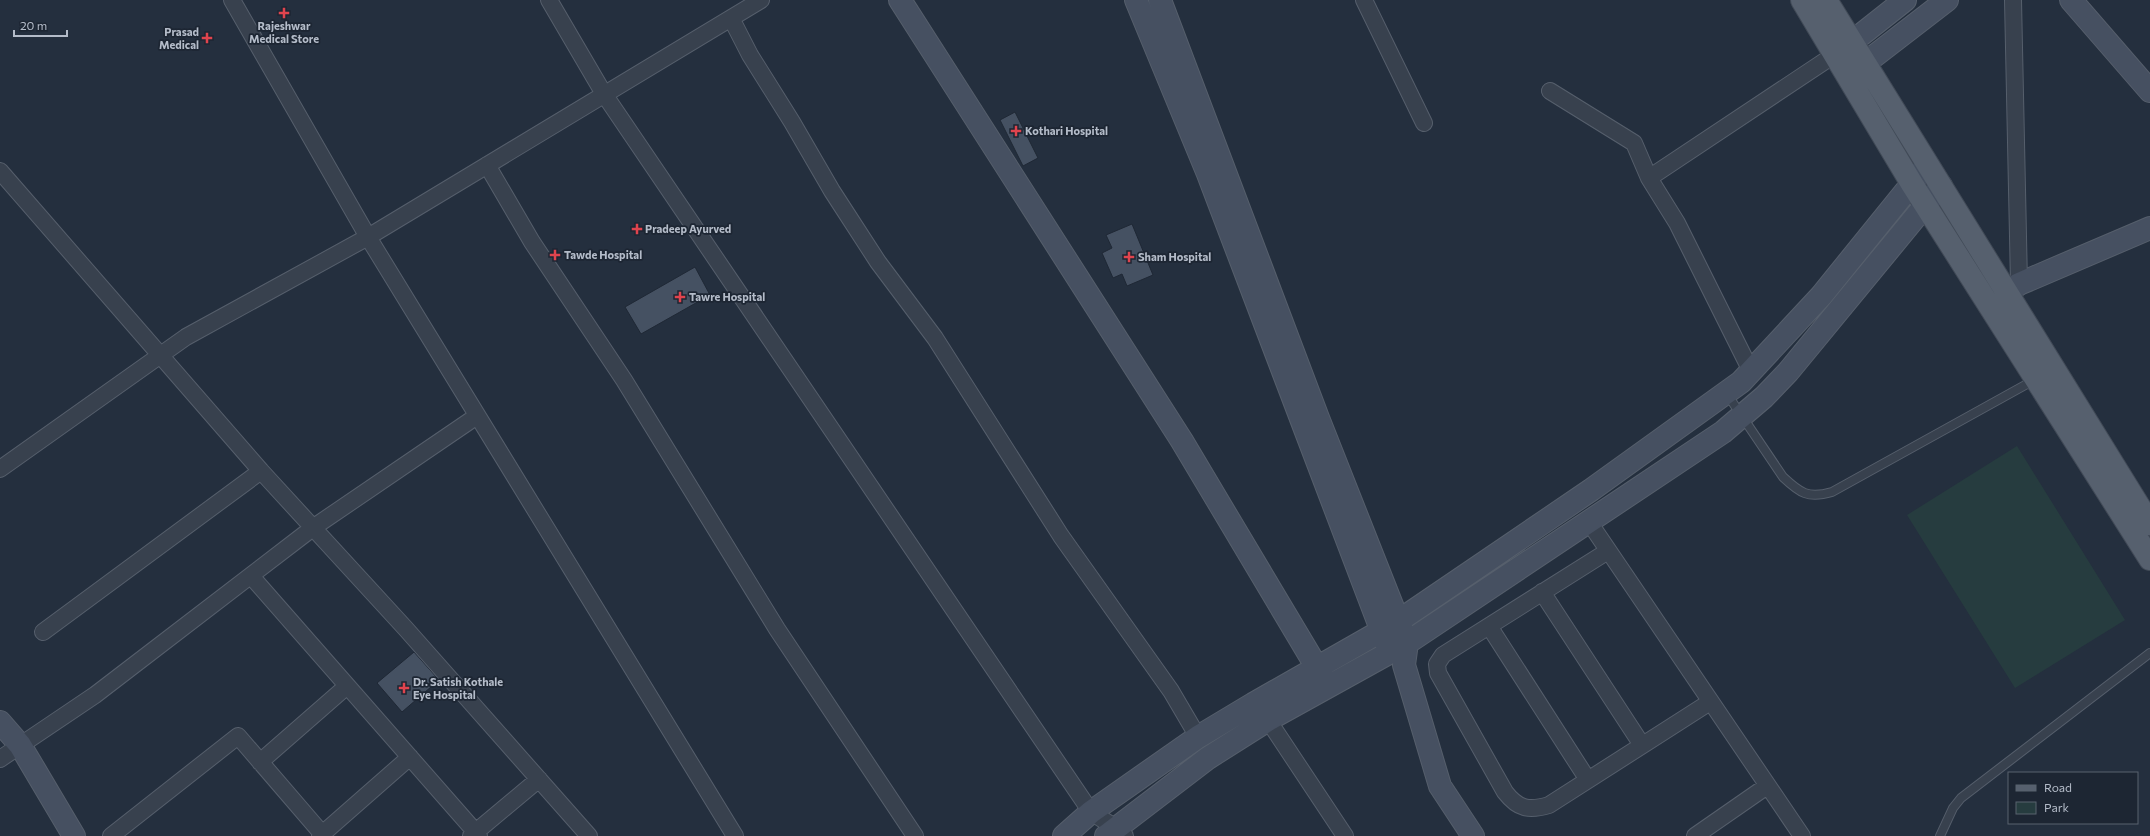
<svg xmlns="http://www.w3.org/2000/svg" width="2150" height="836" viewBox="0 0 2150 836" font-family="Commissioner,sans-serif">
	<style>
		.green { fill: #263c3f }
		.building { fill: #455162; stroke: #1f2835 }
		.lines { fill: none; stroke-linecap: round; stroke-linejoin: round }
		.lane-casing { stroke: #565f6c; stroke-width: 10 }
		.street-casing { stroke: #565f6c; stroke-width: 18 }
		.secondary-casing { stroke: #565f6c; stroke-width: 24 }
		.primary-casing { stroke: #414a57; stroke-width: 24 }
		.lane { stroke: #38414e; stroke-width: 8 }
		.street { stroke: #38414e; stroke-width: 16 }
		.secondary { stroke: #465061; stroke-width: 22 }
		.primary { stroke: #56606e; stroke-width: 22 }
		.health-dot { fill: #e0444e; stroke: #1d2633; stroke-width: 1.5 }
		.labels { text-anchor: middle; stroke-width: 3.5; stroke-linejoin: round; paint-order: stroke }
		.poi-label { font-size: 11px; font-weight: bold; fill: #b4bcc9; stroke: #1d2633; text-anchor: start }
	</style>
	<rect width="100%" height="100%" fill="#242f3e"/>
	<!-- green -->
	<path class="green" d="M2017 446 2125 620 2015 688 1907 515Z"/>
	<!-- building -->
	<path class="building" d="M1015 112 1038 158 1023 166 1000 120Z
		M1132 224 1153 275 1127 286 1122 274 1113 278 1102 253 1112 248 1106 235Z
		M695 267 710 295 641 334 625 307Z
		M414 652 439 680 402 712 377 683Z"/>
	<g class="lines">
		<!-- lane casing -->
		<g class="lane-casing">
			<path id="lane" d="M1727 394 1783 477C1800 493 1808 499 1832 492L2036 379
				M1940 836 1953 808 1961 798 2150 653"/>
		</g>
		<!-- street casing -->
		<g class="street-casing">
			<path id="street" d="M232 0 368 237 735 836
				M549 0 604 94 1091 812 1116 828 1125 836
				M1364 0 1424 123
				M2013 0 2019 284
				M731 18 750 55 792 122 832 191 878 262 935 338 1061 536 1171 691 1198 737
				M1550 91 1634 143 1649 178 1677 223 1751 371
				M487 165 532 242 624 380 777 629 915 836
				M0 171 261 471 406 629 589 836
				M1649 178 1843 49
				M0 469 186 337 368 237 761 0
				M1589 522 1802 836
				M1608 551 1443 655 1437 664 1438 673 1505 792C1518 809 1529 811 1549 805L1710 702
				M251 576 479 836
				M1542 592 1642 745
				M1489 626 1588 780
				M43 632 261 471
				M1268 720 1345 836
				M0 759 95 695 314 527 477 416
				M260 762 347 686
				M111 836 238 736 324 836
				M320 836 410 757
				M471 836 539 779
				M1695 836 1767 786"/>
		</g>
		<!-- secondary casing -->
		<g class="secondary-casing">
			<path id="secondary" d="M900 0 1182 441 1325 681
				M1136 0 1208 174 1387 645
				M1160 0 1318 418 1407 643 1404 665 1440 786 1473 836
				M2071 0 2150 91
				M1852 42 1905 0
				M1864 64 1947 0
				M2008 292 2019 284 2150 228
				M0 722 20 745 74 836
				M1064 836 1091 812 1198 737 1253 704 1397 622 1591 490 1741 382 1821 296 1927 165
				M1106 836 1208 758 1268 720 1407 643 1723 432 1764 397 1788 372 1941 186"/>
		</g>
		<!-- primary casing -->
		<g class="primary-casing">
			<path id="primary" d="M1802 0 1912 184 2150 559
				M1826 0 2150 524"/>
		</g>
		<!-- lane -->
		<use href="#lane" class="lane"/>
		<!-- street -->
		<use href="#street" class="street"/>
		<!-- secondary -->
		<use href="#secondary" class="secondary"/>
		<!-- primary -->
		<use href="#primary" class="primary"/>
	</g>
	<!-- markers -->
	<g class="health-dot">
		<path d="M282 7h4v4h4v4h-4v4h-4v-4h-4v-4h4z"/>
		<path d="M205 32h4v4h4v4h-4v4h-4v-4h-4v-4h4z"/>
		<path d="M1014 125h4v4h4v4h-4v4h-4v-4h-4v-4h4z"/>
		<path d="M635 223h4v4h4v4h-4v4h-4v-4h-4v-4h4z"/>
		<path d="M553 249h4v4h4v4h-4v4h-4v-4h-4v-4h4z"/>
		<path d="M1127 251h4v4h4v4h-4v4h-4v-4h-4v-4h4z"/>
		<path d="M678 291h4v4h4v4h-4v4h-4v-4h-4v-4h4z"/>
		<path d="M402 682h4v4h4v4h-4v4h-4v-4h-4v-4h4z"/>
	</g>
	<g class="labels">
		<!-- poi labels -->
		<g class="poi-label">
			<text x="284" y="30" text-anchor="middle">Rajeshwar<tspan x="284" dy="13">Medical Store</tspan></text>
			<text x="199" y="36" text-anchor="end">Prasad<tspan x="199" dy="13">Medical</tspan></text>
			<text x="1025" y="135">Kothari Hospital</text>
			<text x="645" y="233">Pradeep Ayurved</text>
			<text x="564" y="259">Tawde Hospital</text>
			<text x="1138" y="261">Sham Hospital</text>
			<text x="689" y="301">Tawre Hospital</text>
			<text x="413" y="686">Dr. Satish Kothale<tspan x="413" dy="13">Eye Hospital</tspan></text>
		</g>
	</g>
	<!-- legend -->
	<rect x="2008" y="772" width="130" height="52" fill="#1d2633" stroke="#59626f"/>
	<rect x="2016" y="785" width="20" height="6" fill="#56606e" stroke="#59626f"/>
	<text x="2044" y="792" font-size="12" fill="#b4bcc9">Road</text>
	<rect x="2016" y="802" width="20" height="12" fill="#263c3f" stroke="#59626f"/>
	<text x="2044" y="812" font-size="12" fill="#b4bcc9">Park</text>
	<!-- scale -->
	<path d="M14 30v6h53v-6" fill="none" stroke="#b4bcc9" stroke-width="2"/>
	<text x="20" y="30" font-size="12" fill="#b4bcc9" stroke="#1d2633" stroke-width="3" paint-order="stroke">20 m</text>
</svg>
